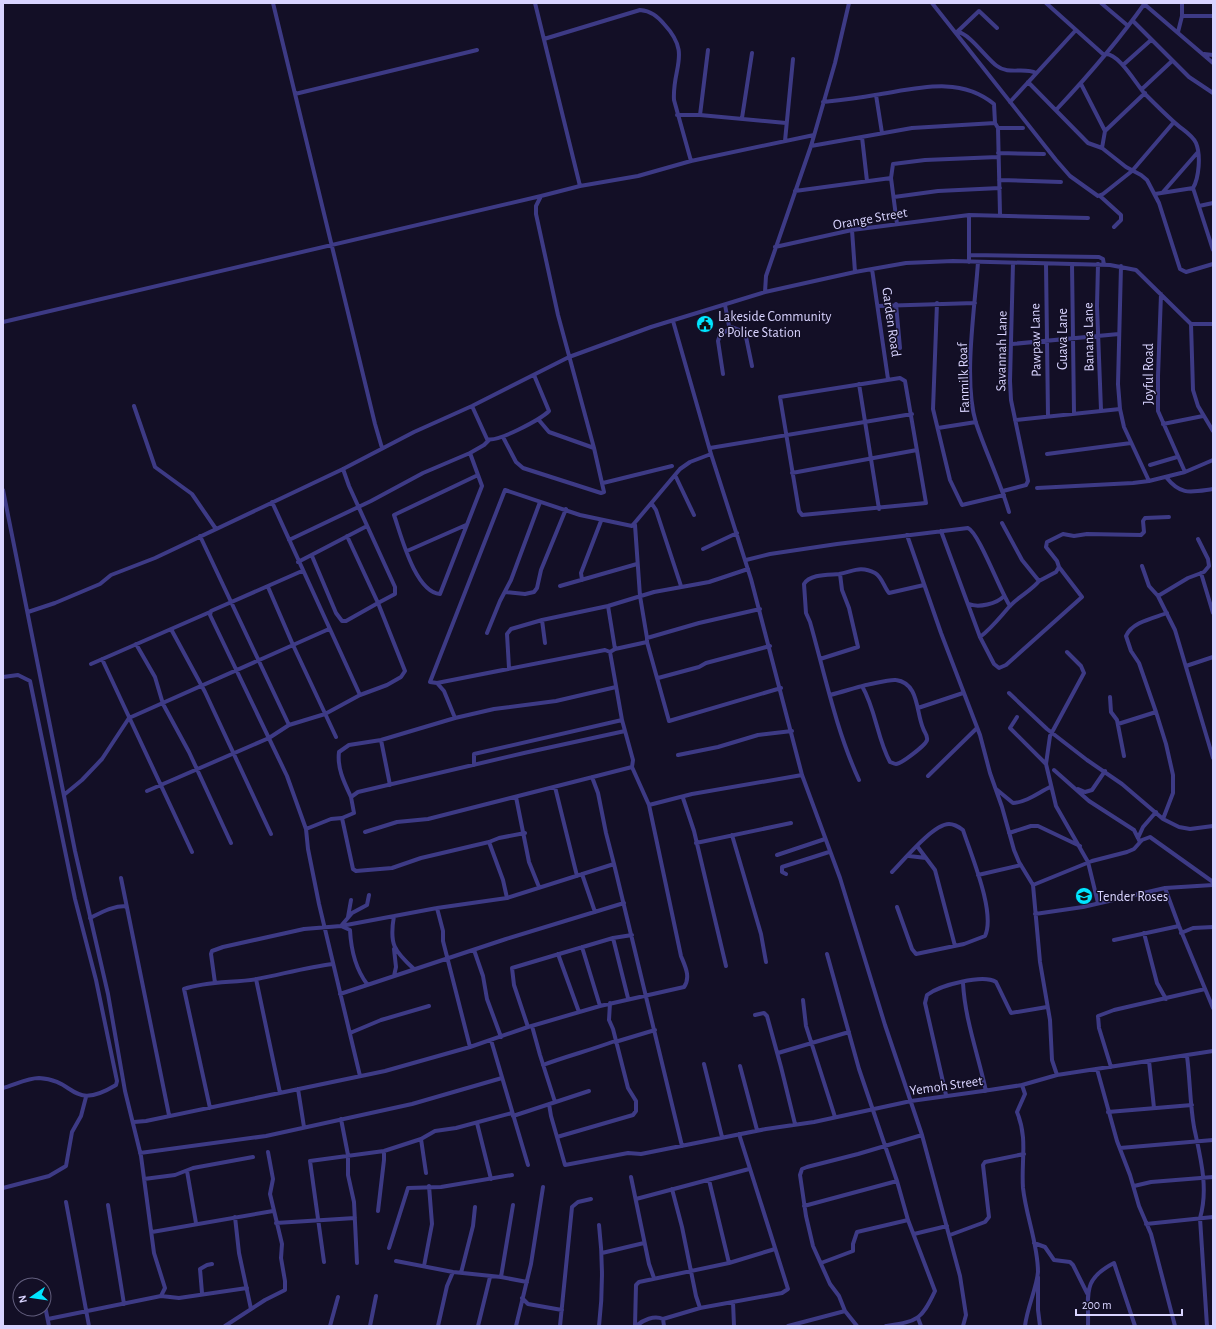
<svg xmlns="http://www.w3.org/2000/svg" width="1216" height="1329" viewBox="0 0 1216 1329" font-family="'Alegreya Sans',sans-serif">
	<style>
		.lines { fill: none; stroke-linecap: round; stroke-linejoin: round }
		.minor { stroke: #3d3a85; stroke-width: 4 }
		.labels { text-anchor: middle; stroke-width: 3; stroke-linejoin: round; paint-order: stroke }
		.street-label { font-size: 14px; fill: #d9d4ff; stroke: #130f26 }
		.poi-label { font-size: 14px; fill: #d9d4ff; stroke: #130f26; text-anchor: start }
	</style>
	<rect width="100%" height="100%" fill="#130f26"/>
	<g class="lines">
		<!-- minor -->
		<path class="minor" d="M273 3 375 424 382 448
			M535 3 580 186
			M932 3 1056 160 1070 176 1098 196 1103 194 1132 171 1174 122
			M1046 3 1104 55
			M1101 3 1127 25
			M1143 3 1213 63
			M1182 16H1213
			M1133 21 1189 77 1213 93
			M957 32 979 11 997 28
			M958 32C970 34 986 58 997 66 1008 75 1025 67 1036 73
			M1178 32 1182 16V3
			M544 39 640 10C651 11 657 16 664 24 692 54 672 67 674 100L691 161
			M1105 54C1119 53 1136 84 1145 94 1154 103 1164 113 1174 122 1181 129 1192 134 1196 143 1201 155 1199 178 1193 188L1213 250
			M1204 54 1213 55
			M1123 65 1151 40
			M1028 82 1088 143 1102 148 1126 167 1141 175 1147 180 1159 203 1180 269 1186 272 1213 264
			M1081 84 1105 131
			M1142 89 1172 61
			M295 94 477 50
			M876 95 882 133
			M823 102C841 100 858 98 875 95 915 89 959 75 994 104L995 123
			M1010 102 1076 30
			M1056 110C1088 76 1119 40 1145 3
			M677 115H700L786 123
			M700 115 708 50
			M742 118 752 53
			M998 128H1023
			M862 137 867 181
			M785 141 793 59
			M811 146 912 128 995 123 998 128 1000 214
			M1102 148 1105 131 1145 93
			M998 153 1044 154
			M891 178 897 224
			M999 180 1061 182
			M795 191 891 178 893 164 925 160 998 157
			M1163 192 1198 152
			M1155 194 1193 188
			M1100 196 1121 215V220L1114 227
			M894 197 938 191 1000 188
			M1199 206 1213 203
			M852 230 855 272
			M775 247 852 230 969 215 1088 218
			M969 255 1099 257 1103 259 1104 265
			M969 262V215
			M978 262C975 308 963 380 976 423 986 453 1000 481 1009 512
			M1046 264 1048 416
			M1072 264 1074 413
			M1098 264 1097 306 1101 410
			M1121 266 1118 384 1120 409 1124 427 1149 481 1185 472 1213 460
			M872 269 888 379
			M765 292 766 276 811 146 835 63 849 3
			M1161 294 1158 376V411L1185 472
			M937 303 933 409 950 480 962 505 1004 495
			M896 304 900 348
			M725 305 729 326 745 332 752 366
			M878 306 975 303
			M673 321 711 454 751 579 802 775 840 878 885 1025 922 1135 960 1276 966 1315 963 1326
			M3 322 541 196
			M1191 324 1193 390 1198 406 1213 431
			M1012 344 1119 334
			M723 374 718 341 720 335 731 328
			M900 378 905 381 926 503 802 515 799 511 780 397Z
			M859 384 879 509
			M134 406 155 467 192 494 216 529
			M472 406 487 439C497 443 541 419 549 411L534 375
			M538 419 549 432 594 448
			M1015 420 1120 409
			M1163 424 1203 416
			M938 428 976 422
			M503 437 516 462 523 468 601 493 604 492 594 448 558 315 536 214V206L541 196 580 186 638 176 691 161 814 135
			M710 448 912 414
			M470 453 482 486 440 594C415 592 401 535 394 515L478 475
			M711 454 690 462 680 469 632 526 580 515 505 490 430 682 437 683 605 650 610 652 615 649 647 642V638L699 623 760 609
			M1047 454 1131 443
			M1150 465 1177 457
			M792 473 917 450
			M675 475 694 515
			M1166 477C1181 496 1191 492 1213 489
			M603 483 672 466
			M1037 488 1133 483 1149 481
			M3 490 75 851 108 994 125 1091 141 1156 154 1253 165 1288 161 1296
			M1003 491 1026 485 1028 481 1011 400 1010 381 1013 263
			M272 502 360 695
			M652 504 656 510 681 586
			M1002 523 1022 560 1039 581 1056 572 1059 567 1057 561 1046 547 1047 542 1063 534 1074 536 1087 534 1141 535 1144 532 1143 521 1145 518 1169 517
			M635 525 640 596 647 638
			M941 531 980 637 994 664 999 668 1006 665 1082 597 1059 567
			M907 535 941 633 980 735 990 773 1002 807 1014 850 1019 862 1033 885 1040 962 1050 1020 1052 1060 1057 1075
			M200 536 289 725 325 714 360 695 387 685 401 677 405 671 378 603 395 594V587L349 486 343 469
			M289 540 371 501 423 473 470 453 484 445 489 440
			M703 549 737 533
			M407 551 466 525
			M312 556 336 613 342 621H346L378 603 347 536
			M746 560 770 554 837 544 968 528C979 533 1000 591 1010 606
			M298 562 367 526
			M1142 566 1149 586 1158 596 1175 630 1213 758
			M302 571 211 611 210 615 287 776 306 829 308 849 319 904 360 1076
			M1201 573 1213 613
			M582 580 581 573 601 521
			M560 586 637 564
			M268 587 293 645 336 737
			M505 592 525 594 534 592 537 588 541 570 566 509
			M1158 596 1188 578 1204 572 1209 566 1208 559 1198 539
			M969 604C978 608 997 604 1004 596
			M608 606 615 649
			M28 612 55 603 100 584 111 575 155 558 343 469 414 432 472 406 569 357 651 327 765 292 855 272 906 263 953 261 1110 265 1136 270 1191 324H1213
			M542 620 545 643
			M171 629 205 692 271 834
			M487 633 500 601 511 580 540 502
			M980 637C992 628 1000 617 1010 606 1019 596 1031 591 1039 581
			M647 642 669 721 781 688
			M136 644 155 677 163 704 189 752 231 843
			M1067 652 1081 666 1084 673 1050 736 1046 764 1056 806 1088 862 1098 903
			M102 659 192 852
			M820 659 858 647 849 608 842 590 840 574
			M91 664 210 612
			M1186 666 1213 657
			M509 668 507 634 511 629 542 620 608 606 654 592 709 582 748 569
			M3 677 18 675 30 681 75 899 96 980 117 1081 116 1085C71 1112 77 1080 39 1078 28 1078 14 1085 3 1088
			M658 678 699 667 706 663 770 646
			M437 683 444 691 455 718
			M1009 693 1047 729 1087 760 1122 784 1163 819 1179 827 1190 829 1213 826
			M830 695C842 692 854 688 866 685 873 684 890 679 896 680 919 683 916 712 923 728 924 732 928 735 927 740 926 745 901 764 896 764 894 764 891 762 890 762 877 738 876 710 862 686
			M1110 697 1111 712 1117 720 1124 756
			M918 708 963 693
			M1017 717 1010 728 1046 764
			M1118 724 1156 712
			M381 740 390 785
			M678 755 718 747 758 735 792 731
			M474 765V754L622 720
			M1054 770 1089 801 1134 830 1140 842
			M928 776 977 728
			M859 780C836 730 825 675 810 622L806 613 804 584C810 574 828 575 839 574 852 572 860 565 875 573 882 577 884 587 889 593L924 585
			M555 787 577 876
			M996 789 1013 803C1027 802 1038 793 1050 787
			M1078 789 1085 792 1092 790 1105 771
			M147 791 269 738 289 725
			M65 794 82 780 102 759 129 718 329 629
			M351 797C344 782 337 768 339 752L349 745 381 740 455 718 494 709 556 701 616 687
			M516 797 529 862 539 887
			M683 798 694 831 726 966
			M649 805 692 794 802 775
			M342 818 354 813 351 797 358 792 524 753 625 731
			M1163 819 1173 793V775L1166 744 1156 712 1139 663 1131 651 1126 636C1132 622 1154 618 1167 613
			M306 829 331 819 342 818 353 869 356 871 392 868 421 858 489 842 499 838 525 833
			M365 832 397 822 428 819 632 767
			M1009 833 1031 826H1038L1080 846
			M732 835 761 934 766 962
			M1138 838 1143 827 1156 812
			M489 842 503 880 507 898
			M696 843 791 823
			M917 846 935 870 955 946
			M777 855 825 839
			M909 856 926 858
			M614 864 682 1146
			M892 872C903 861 933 824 949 824 954 824 959 827 963 830 971 855 996 913 985 936L964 944 916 954 912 949 897 907
			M582 874 595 912
			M786 874 782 872V867L829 852
			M978 875 1021 865
			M121 878 169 1115
			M1033 885 1092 861 1127 852 1134 849 1142 840 1150 837 1213 882
			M1165 888 1179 926 1213 1008
			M437 908 443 931V941L470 1047
			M1035 914 1083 907 1165 888 1213 885
			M394 916C389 944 394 951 414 969
			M348 917 351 900
			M90 918C102 912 112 906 126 906V907
			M1144 933 1157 983 1166 999
			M1181 933 1193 928 1213 927
			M613 938 628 998
			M1114 940 1179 926
			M582 947 600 1006
			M474 950 483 976 487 999 501 1037
			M558 954 579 1012
			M827 954 859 1069 897 1181 908 1220 935 1291C921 1321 917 1321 886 1326
			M394 976 396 967 394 949
			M256 979 280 1093
			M215 983 211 954 212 951 223 947 304 929 341 926 437 908 507 898 614 864 606 833 598 793 592 777
			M963 983C965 1020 978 1054 986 1091
			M367 984C355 968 351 950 350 930L341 926 352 913 367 905 369 895
			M340 994 506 939 624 903
			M803 1000 806 1026 835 1117
			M755 1015 764 1013 767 1016 781 1067 795 1124
			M532 1026 540 1055 555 1102
			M528 1027 514 985 512 968 613 938 632 935
			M350 1033 381 1020 429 1006
			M491 1040 528 1165
			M615 1042 655 1030
			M778 1053 849 1032
			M1187 1056C1190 1079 1190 1104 1194 1127 1200 1156 1209 1188 1200 1218L1207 1326
			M1149 1061 1154 1108
			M704 1064 722 1137
			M543 1065C567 1056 591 1050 615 1041
			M740 1066 757 1130
			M1111 1067 1099 1028 1098 1016 1114 1010 1205 989
			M1097 1069 1117 1141 1130 1175 1139 1206 1151 1234 1175 1326
			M1022 1085 1025 1094 1017 1112C1028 1139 1021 1160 1023 1188 1026 1216 1038 1244 1038 1272 1037 1287 1027 1308 1025 1326
			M298 1089 304 1127
			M946 1095 925 1003 927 995C940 985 983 974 996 982L1011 1013 1047 1007
			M549 1104 551 1116 565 1165 628 1153 641 1154 766 1129 814 1122 911 1101 983 1091 1022 1085 1057 1075 1213 1051
			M210 1108 184 989C207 981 233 983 257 979 283 974 308 967 333 964
			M1108 1112 1192 1105
			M513 1116 589 1091
			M341 1119 348 1155V1175L354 1202 357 1263
			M134 1122 146 1121 385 1071 470 1047 528 1027 600 1006 684 987C691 977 685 966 681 956L649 805 632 767 633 760 622 720 610 652
			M477 1123 491 1179
			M557 1137 633 1115 636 1111V1101L628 1088 613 1029 609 1020 610 1003
			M421 1139 426 1173
			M1120 1148 1213 1140
			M140 1153 266 1136 412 1104 502 1078
			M187 1171 196 1223
			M631 1177 649 1264 654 1278
			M144 1179 175 1175 193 1168 253 1157
			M709 1180 729 1263
			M1134 1186 1151 1182 1213 1177
			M3 1188 49 1176 66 1166 72 1132 81 1116 86 1097
			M672 1189 682 1227 696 1296 700 1308
			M636 1199 749 1169
			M66 1202 89 1326
			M108 1205 124 1304
			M804 1206 897 1181
			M378 1211 384 1160V1151
			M235 1217 239 1253 251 1309
			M276 1223 355 1218
			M1146 1224 1213 1217
			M599 1225C603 1259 603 1292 599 1326
			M152 1232 273 1211
			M914 1234 947 1226
			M950 1235 985 1222 989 1217 983 1165 985 1162 1024 1154
			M1034 1243 1045 1247 1054 1260 1070 1262 1073 1265 1087 1293
			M389 1248 408 1188 441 1187 512 1175
			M602 1253 644 1243
			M396 1261 453 1272 501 1277 527 1282
			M324 1262 310 1161 384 1151 421 1139 435 1131 456 1128 512 1113
			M821 1263 853 1251V1244L857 1232 908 1220
			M424 1266 432 1224 429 1186
			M461 1273 473 1226 475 1207
			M501 1277 513 1205
			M1038 1277V1310L1040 1326
			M40 1283 41 1285
			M202 1293 200 1269 207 1265 212 1264
			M522 1298 528 1304 562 1310
			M44 1301 49 1326
			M733 1302 734 1326
			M918 1318 921 1326
			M48 1319 161 1296 179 1298 247 1288
			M663 1319 664 1326
			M225 1326 265 1300 285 1290V1281L281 1258 282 1244 270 1194 273 1179 268 1152
			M330 1326 338 1297
			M370 1326 376 1296
			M438 1326 447 1286 453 1272
			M478 1326 490 1277
			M516 1326 531 1264 543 1187
			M560 1326 572 1207 578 1202 591 1199
			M635 1326 636 1285 639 1282 729 1263 775 1249
			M636 1326C643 1320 654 1315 663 1319L700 1308 782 1293 788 1289 739 1134
			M788 1326 845 1311
			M857 1326 845 1311 839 1296 830 1284 813 1246 806 1216 800 1175 802 1169 807 1167 858 1154 922 1135
			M1088 1326C1089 1295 1081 1280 1114 1263L1135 1326"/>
	</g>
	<!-- icons -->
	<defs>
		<g id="civic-disc" transform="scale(0.9)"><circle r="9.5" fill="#00e5ff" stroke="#130f26"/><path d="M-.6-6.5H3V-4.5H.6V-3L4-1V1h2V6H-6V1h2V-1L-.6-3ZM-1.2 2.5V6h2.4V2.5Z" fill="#111"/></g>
		<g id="school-disc" transform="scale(0.9)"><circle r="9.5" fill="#00e5ff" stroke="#130f26"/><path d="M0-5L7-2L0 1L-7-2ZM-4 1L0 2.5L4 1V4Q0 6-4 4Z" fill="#111"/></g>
	</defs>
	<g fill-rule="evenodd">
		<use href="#civic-disc" x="705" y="324"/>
		<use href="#school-disc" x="1084" y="896"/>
	</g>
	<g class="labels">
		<!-- street labels -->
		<g class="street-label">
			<text transform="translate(870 218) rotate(-10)" y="5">Orange Street</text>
			<text transform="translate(892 322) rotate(82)" y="5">Garden Road</text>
			<text transform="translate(1088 337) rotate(-91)" y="5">Banana Lane</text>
			<text transform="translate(1062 339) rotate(-90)" y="5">Guava Lane</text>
			<text transform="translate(1035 340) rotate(-91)" y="5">Pawpaw Lane</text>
			<text transform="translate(1001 351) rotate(-89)" y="5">Savannah Lane</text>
			<text transform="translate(1148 374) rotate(-90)" y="5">Joyful Road</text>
			<text transform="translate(963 378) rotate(-92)" y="5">Fanmilk Roaf</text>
			<text transform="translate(946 1085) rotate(-8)" y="5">Yemoh Street</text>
		</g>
		<!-- poi labels -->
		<g class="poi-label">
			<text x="718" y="321">Lakeside Community<tspan x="718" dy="16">8 Police Station</tspan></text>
			<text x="1097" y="901">Tender Roses</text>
		</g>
	</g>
	<!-- border -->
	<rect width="1216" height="1329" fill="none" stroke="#d9d4ff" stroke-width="8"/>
	<!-- north arrow -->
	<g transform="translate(32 1297) rotate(257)"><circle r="19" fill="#130f26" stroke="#625e7d"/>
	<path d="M0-3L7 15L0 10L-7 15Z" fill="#00e5ff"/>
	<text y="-6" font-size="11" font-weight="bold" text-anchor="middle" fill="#d9d4ff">N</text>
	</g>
	<!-- scale -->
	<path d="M1076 1309v6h106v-6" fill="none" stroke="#d9d4ff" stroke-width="2"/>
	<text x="1082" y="1309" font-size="12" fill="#d9d4ff" stroke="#130f26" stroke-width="3" paint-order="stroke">200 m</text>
</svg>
